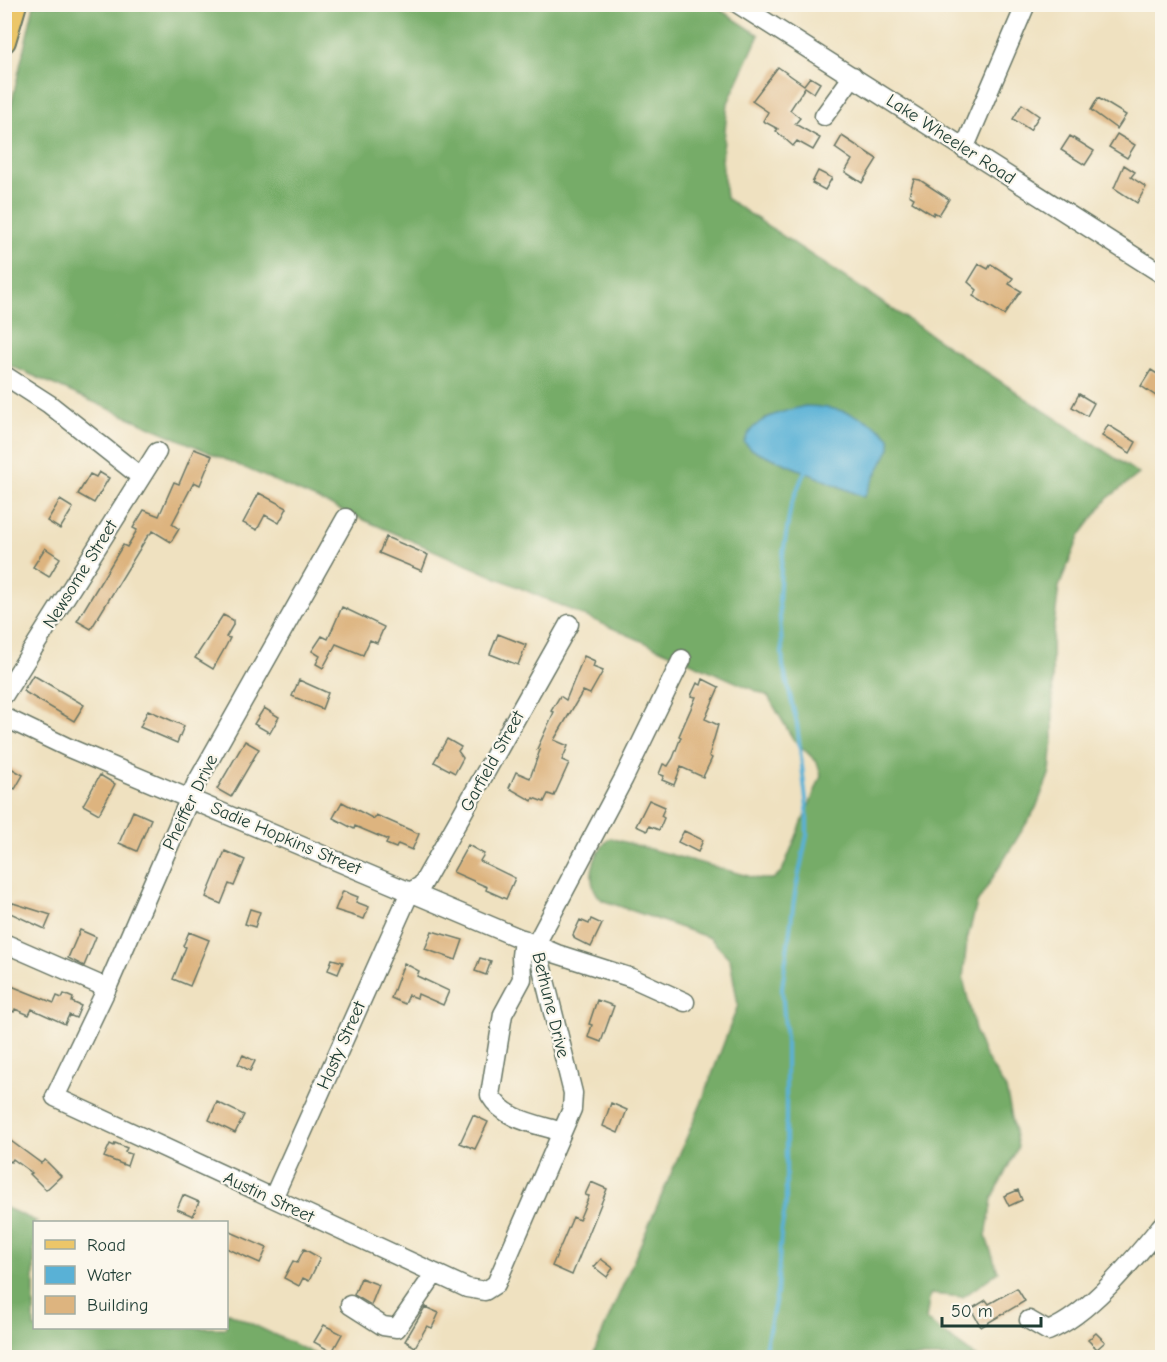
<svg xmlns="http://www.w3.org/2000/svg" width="1167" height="1362" viewBox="0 0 1167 1362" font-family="'Comic Neue',sans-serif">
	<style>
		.forest { fill: #76ac68; stroke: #4a744e; stroke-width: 1.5; fill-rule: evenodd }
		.water { fill: #59b1d6; stroke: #3c7785; stroke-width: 1.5 }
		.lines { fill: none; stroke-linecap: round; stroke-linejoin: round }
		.stream { stroke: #59b1d6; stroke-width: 4 }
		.building { fill: #ddb47f }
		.minor-casing { stroke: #687665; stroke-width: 21 }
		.major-casing { stroke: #687665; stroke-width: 26 }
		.minor { stroke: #fff; stroke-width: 18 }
		.major { stroke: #ecc669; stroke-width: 22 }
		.labels { text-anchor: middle; stroke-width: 4.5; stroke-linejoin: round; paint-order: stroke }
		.street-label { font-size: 18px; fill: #1f3d34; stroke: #fbf7ec }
	</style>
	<rect width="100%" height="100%" fill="#fbf7ec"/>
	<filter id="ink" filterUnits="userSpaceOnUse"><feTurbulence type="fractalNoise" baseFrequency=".0167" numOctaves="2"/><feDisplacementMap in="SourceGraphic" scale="12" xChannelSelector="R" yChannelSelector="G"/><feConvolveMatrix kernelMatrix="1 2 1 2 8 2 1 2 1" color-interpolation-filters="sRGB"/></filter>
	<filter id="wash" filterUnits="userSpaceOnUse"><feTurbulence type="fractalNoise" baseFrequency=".008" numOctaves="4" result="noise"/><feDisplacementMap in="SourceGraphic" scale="24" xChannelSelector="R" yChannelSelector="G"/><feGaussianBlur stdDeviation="1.35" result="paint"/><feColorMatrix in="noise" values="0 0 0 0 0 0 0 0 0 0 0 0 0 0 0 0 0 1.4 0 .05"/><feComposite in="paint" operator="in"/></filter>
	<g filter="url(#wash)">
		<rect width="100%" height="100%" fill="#efe1c0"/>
		<!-- forest -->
		<path class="forest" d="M711 4 759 35 728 103 722 159 726 198 1139 474 1107 499 1080 535 1059 587 1052 642 1053 738 1050 772 1036 808 977 903 967 940 963 978 976 1034 985 1056 1006 1089 1018 1147 992 1199 986 1237 998 1272 963 1297 930 1294 926 1320 976 1357H592L701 1104 738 1005 730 959 710 938 602 900C584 883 592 854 610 838L759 879H773L782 871 821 776 817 762 793 739 768 696 4 363 5 132 34 5ZM805 406 875 474 864 497 751 449 765 418Z
			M4 1207 38 1222H34V1328H226L227 1312 321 1357H5Z"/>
		<!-- water -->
		<path class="water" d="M805 406C834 406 870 416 890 438V448L864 497 751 449 744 442C754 417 781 412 805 406Z"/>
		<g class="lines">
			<!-- stream -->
			<path class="stream" d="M763 1358 777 1293 781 1233 786 1203V1042L782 988 795 893 807 835V808L797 724 783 666 779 600 781 566 791 505 806 468"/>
		</g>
		<g id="blocks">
			<!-- building -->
			<path class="building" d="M778 67 804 85 810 77 820 83 814 93 805 87 790 110 800 118 795 124 820 138 813 150 797 141 793 146 776 131 778 129 763 121 768 112 752 101Z
				M1098 98 1126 115 1117 129 1091 110Z
				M1022 104 1039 116 1030 130 1013 119Z
				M1117 134 1135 145 1127 158 1109 147Z
				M842 136 877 159 862 183 845 172 852 160 835 148Z
				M1070 136 1094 151 1085 165 1061 150Z
				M1124 165 1135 172 1131 177 1146 187 1137 203 1114 188Z
				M818 171 832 178 825 190 812 183Z
				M914 179 920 180 949 199 939 215 934 212 933 215 912 202 914 198 909 195Z
				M979 264 988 269 991 264 1013 278 1009 284 1021 291 1004 315 973 296 977 290 968 282Z
				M1151 370 1162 377V385L1156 396 1141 386Z
				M1079 394 1094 403 1087 416 1072 407Z
				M1108 425 1136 442 1130 453 1102 436Z
				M194 449 212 456 200 485 194 482 172 524 179 529 171 542 153 531 147 537 91 629 77 621 123 545 127 547 137 530 133 528 144 510 159 516 174 482 179 484Z
				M99 472 109 478 94 503 78 494 90 474 96 477Z
				M259 493 287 508 279 523 265 515 257 530 243 523Z
				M60 500 73 508 60 529 47 521Z
				M386 537 428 555 422 571 379 553Z
				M45 548 60 558 49 577 33 567Z
				M342 607 384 627 377 643 370 640 363 655 336 644 323 668 316 664 320 656 312 651 322 636 328 639Z
				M223 615 233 620V625L226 637 230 638 226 646 213 669 195 658Z
				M498 634 526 645 518 665 490 654Z
				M584 656 595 661 593 667 603 671 590 694 583 691 554 740 568 746 562 760 569 763 554 796 548 794 544 802 533 798 532 801 509 788 516 772 530 778 540 750 537 749 554 712 551 711 560 696 566 700Z
				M33 675 84 705 74 721 23 691Z
				M703 679 719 687 705 719 718 725 709 756 712 758 703 777 681 767 674 785 662 780 664 776 659 774 663 764 668 766 673 758 681 737 679 736 696 697 691 696 697 683 701 685Z
				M299 680 328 693 322 709 292 696Z
				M264 708 279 717 270 733 254 724Z
				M148 710 184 726 177 743 140 727Z
				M447 739 461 747 458 751 463 758 455 773 434 762Z
				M245 741 259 749 231 797 217 789Z
				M4 764 23 775 15 789 4 783Z
				M100 775 115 784 99 814 83 805Z
				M649 800 665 807 661 816 664 818 659 830 649 826 647 831 636 826Z
				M342 802 374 819 376 815 419 834 412 850 398 844 396 848 386 844 388 840 355 826 354 829 333 818Z
				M133 811 151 819 137 851 119 843Z
				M684 831 703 840 698 852 678 842Z
				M468 845 484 854 480 861 515 878 506 899 486 890 487 887 453 872Z
				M225 851 245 860 234 886 229 884 221 904 206 897Z
				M343 891 358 897 356 902 369 907 364 919 335 910Z
				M13 903 51 915 45 929 8 912Z
				M250 909 260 912 255 927 245 924Z
				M591 919 602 924 591 947 575 939 573 935 580 920 589 924Z
				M80 930 96 937 84 966 68 958Z
				M432 931 463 940 456 960 425 949Z
				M189 932 209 940 190 986 173 979 186 947 183 946Z
				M480 958 491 961 486 975 475 971Z
				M332 959 343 962 338 974 328 970Z
				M404 963 419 971 417 976 449 991 443 1005 418 994 417 998 409 995 405 1004 391 998Z
				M4 983 54 1003 57 996 62 998 64 994 73 998 72 1002 81 1006 76 1018 69 1015 65 1024 32 1009 29 1015 15 1009 14 1012 4 1007Z
				M597 1000 614 1006 601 1042 588 1037 592 1025 589 1024Z
				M243 1055 255 1061 250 1071 238 1064Z
				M217 1102 244 1115 235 1133 209 1120Z
				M611 1103 627 1110 618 1133 603 1126Z
				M473 1115 488 1122 475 1149 460 1143Z
				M4 1136 41 1163 45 1160 61 1176 46 1190 30 1174 32 1173 13 1159 11 1162 4 1158Z
				M115 1143 127 1148 125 1152 131 1154 127 1166 104 1157 110 1144 114 1146Z
				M591 1182 607 1189 572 1275 552 1266 573 1217 579 1220 589 1196 585 1195Z
				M1018 1190 1022 1200 1009 1206 1004 1196Z
				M183 1195 199 1202 193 1216 177 1209Z
				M226 1230 267 1248 260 1263 226 1248Z
				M304 1249 320 1258 309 1281 303 1278 299 1286 284 1278 293 1261 297 1263Z
				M601 1259 613 1268 607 1277 594 1267Z
				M361 1278 379 1285 371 1305 354 1295Z
				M1017 1288 1025 1301 981 1327 971 1309 986 1300 989 1304Z
				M425 1307 439 1313 432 1328 427 1326 415 1347 405 1341Z
				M324 1325 342 1334 332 1352 314 1342Z
				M1096 1333 1105 1342 1097 1349 1088 1340Z"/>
		</g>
	</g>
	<g filter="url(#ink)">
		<use href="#blocks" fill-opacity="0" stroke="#687665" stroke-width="1.5"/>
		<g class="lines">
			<!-- minor casing -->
			<g class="minor-casing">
				<path id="minor" d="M738 4 1162 274
					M824 116 853 76
					M964 149 1026 4
					M4 375 49 404 141 477
					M346 518 196 784 107 988 55 1097 467 1288 485 1291 496 1284 572 1109 573 1093 536 944 624 778 682 659
					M4 695 157 452
					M4 717 69 748 557 954 632 978 685 1002
					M523 939 521 956 522 979 503 1014 490 1095C504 1120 537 1124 562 1132
					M4 943 107 988
					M273 1198 410 892 422 885 569 624
					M350 1305 383 1326 397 1328 435 1273
					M1029 1320 1048 1331C1089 1315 1134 1259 1162 1225"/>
			</g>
			<!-- major casing -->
			<g class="major-casing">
				<path id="major" d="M4 41 15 4"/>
			</g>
			<!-- minor -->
			<use href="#minor" class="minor"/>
			<!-- major -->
			<use href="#major" class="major"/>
		</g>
	</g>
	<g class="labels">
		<!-- street labels -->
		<g class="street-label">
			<text transform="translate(951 139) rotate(33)" y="6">Lake Wheeler Road</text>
			<text transform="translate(80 574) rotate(-58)" y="6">Newsome Street</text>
			<text transform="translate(492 761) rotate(-61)" y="6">Garfield Street</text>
			<text transform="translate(190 802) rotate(-64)" y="6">Pheiffer Drive</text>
			<text transform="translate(286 838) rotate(23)" y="6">Sadie Hopkins Street</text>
			<text transform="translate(551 1005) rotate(76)" y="6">Bethune Drive</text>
			<text transform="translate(341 1045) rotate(-66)" y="6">Hasty Street</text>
			<text transform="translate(269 1197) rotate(25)" y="6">Austin Street</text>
		</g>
	</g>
	<!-- margin -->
	<rect width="1167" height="1362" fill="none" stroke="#fbf7ec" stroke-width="24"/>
	<!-- legend -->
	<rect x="33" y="1221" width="195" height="108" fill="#fbf7ec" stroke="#a3ada2" stroke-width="1.5"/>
	<rect x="45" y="1240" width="30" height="9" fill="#ecc669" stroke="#a3ada2" stroke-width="1.5"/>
	<text x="87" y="1251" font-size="18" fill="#1f3d34">Road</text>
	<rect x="45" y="1266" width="30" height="18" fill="#59b1d6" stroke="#a3ada2" stroke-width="1.5"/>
	<text x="87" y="1281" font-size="18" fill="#1f3d34">Water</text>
	<rect x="45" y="1296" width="30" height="18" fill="#ddb47f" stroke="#a3ada2" stroke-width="1.5"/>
	<text x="87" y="1311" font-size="18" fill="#1f3d34">Building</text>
	<!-- scale -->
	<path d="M942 1317v9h99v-9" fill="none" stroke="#1f3d34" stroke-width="3"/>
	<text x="951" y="1317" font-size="18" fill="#1f3d34" stroke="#fbf7ec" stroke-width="4.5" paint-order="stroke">50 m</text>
</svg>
